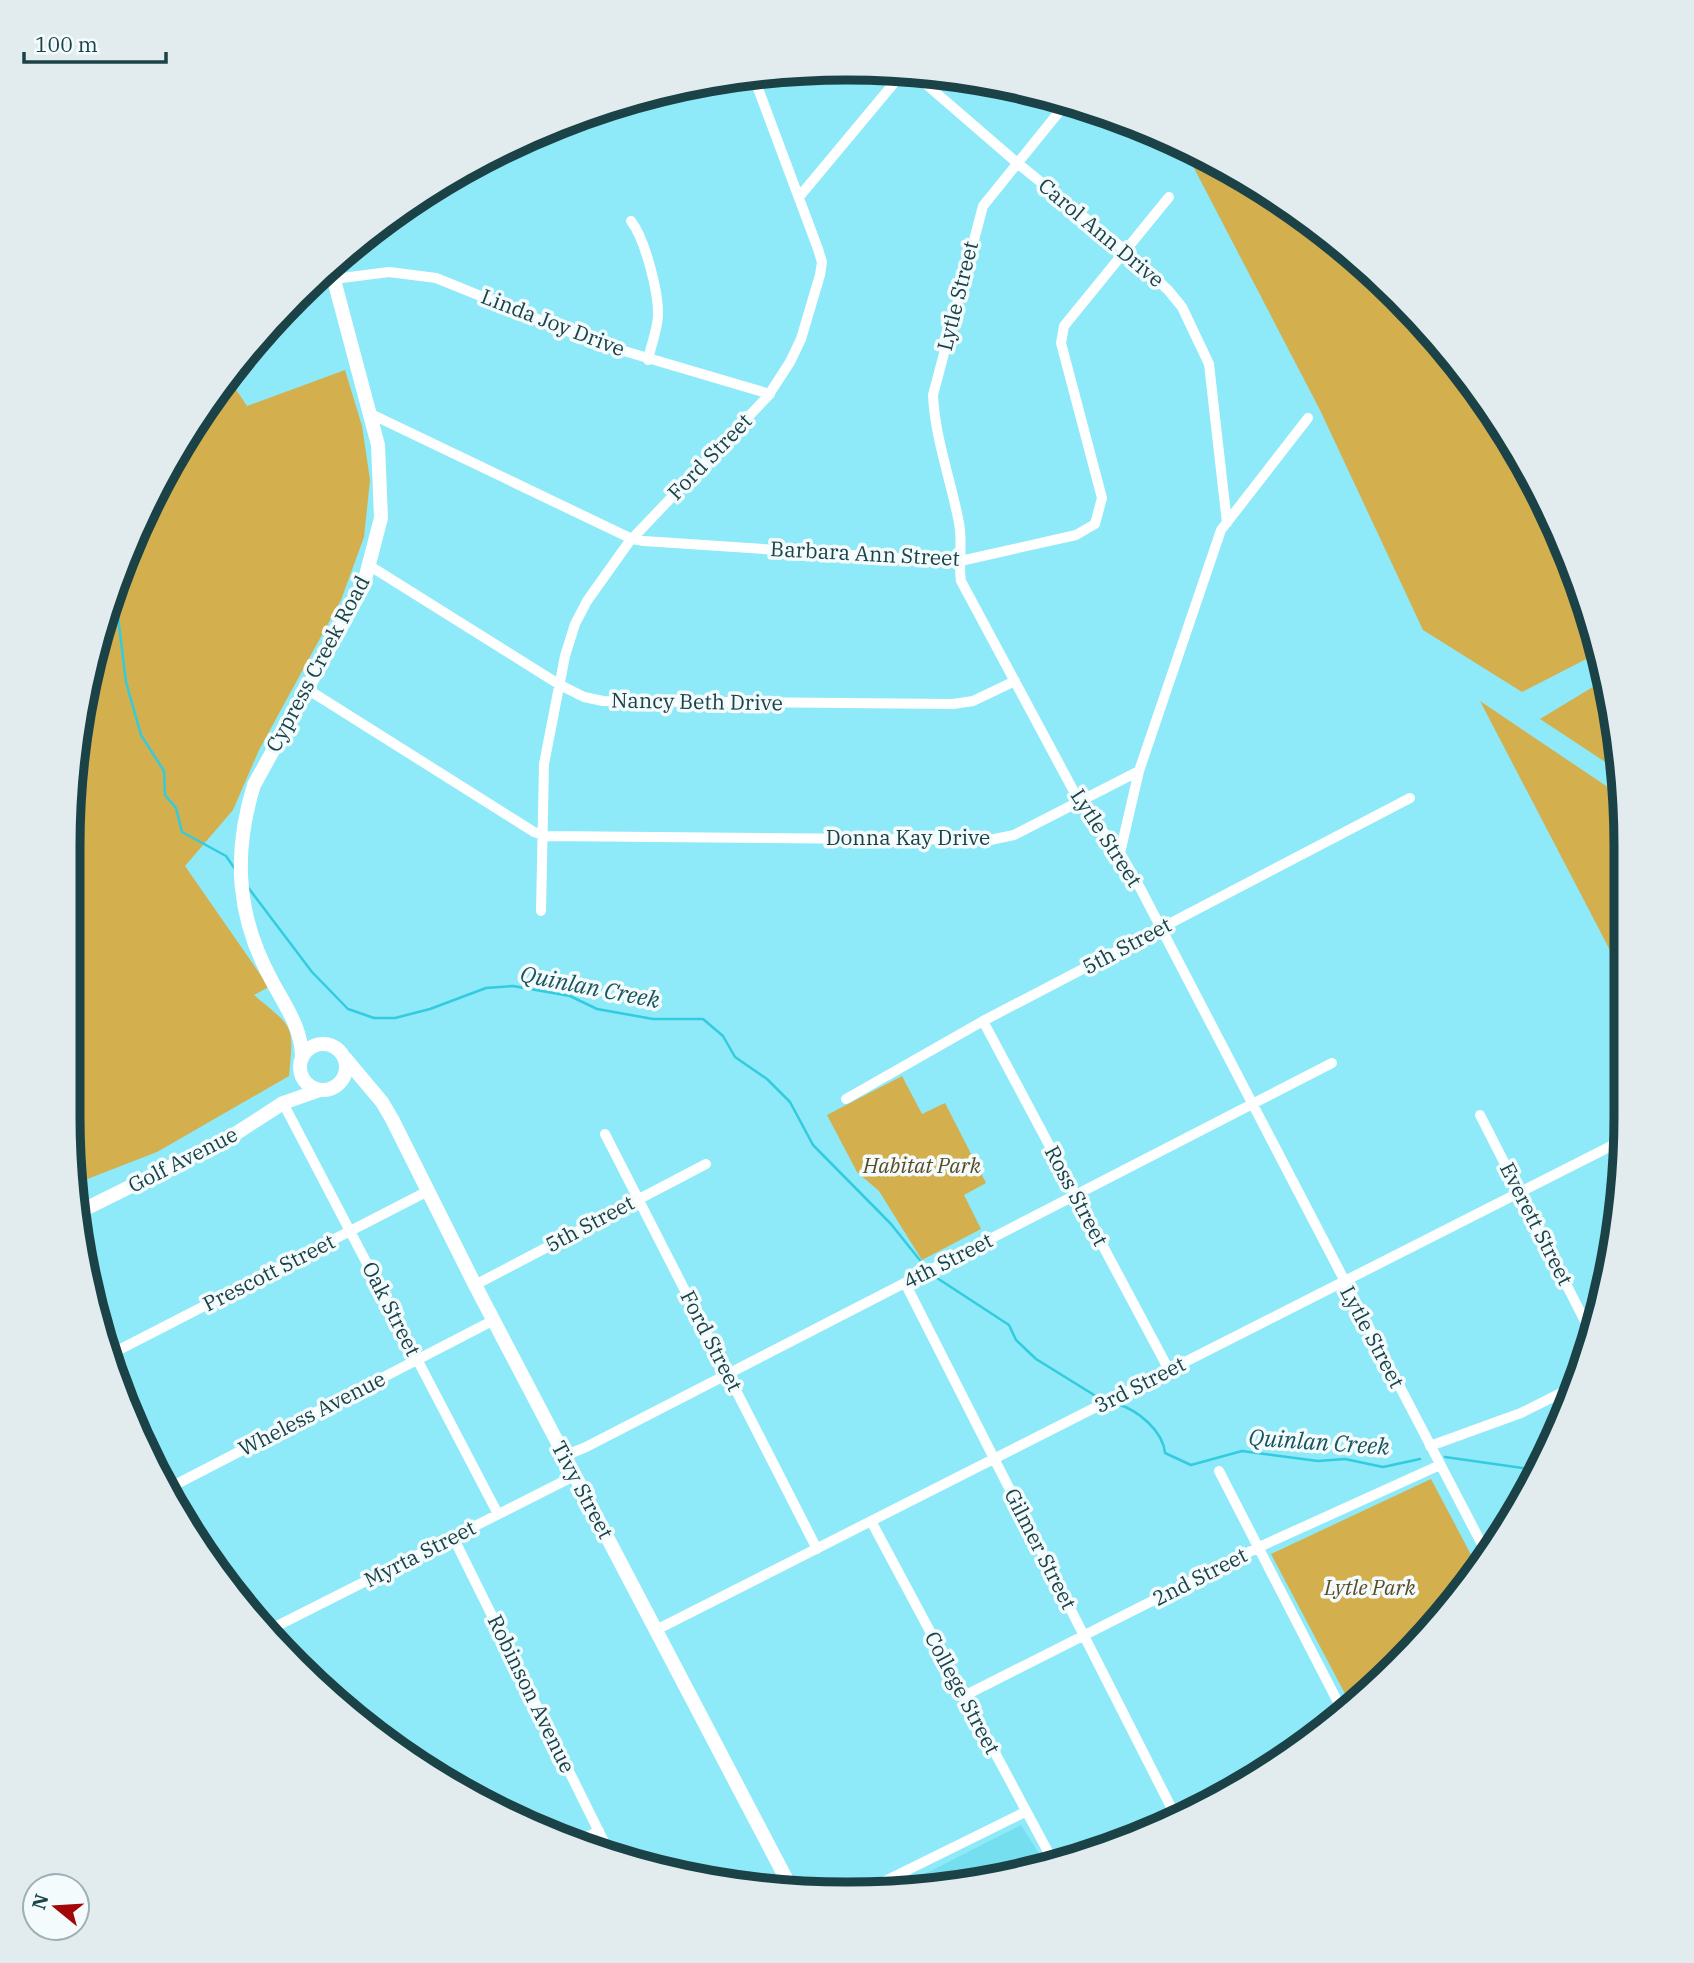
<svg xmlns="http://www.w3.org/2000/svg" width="1694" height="1963" viewBox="0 0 1694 1963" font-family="'IBM Plex Serif',serif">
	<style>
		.built { fill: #76dfef }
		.green { fill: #d4af4e }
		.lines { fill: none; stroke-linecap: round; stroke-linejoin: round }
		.stream { stroke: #33cbdf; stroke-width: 2.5 }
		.street { stroke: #fff; stroke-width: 10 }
		.secondary { stroke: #fff; stroke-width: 14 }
		.labels { text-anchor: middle; stroke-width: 7; stroke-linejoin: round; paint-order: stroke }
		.street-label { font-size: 21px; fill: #1b4247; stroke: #f3fbfd }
		.park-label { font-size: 21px; font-style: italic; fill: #5a4b22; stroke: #f3fbfd }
		.water-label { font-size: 23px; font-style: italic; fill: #18545c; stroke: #f3fbfd }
		.rim { fill: none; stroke: #1b4247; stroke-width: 9 }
	</style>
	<rect width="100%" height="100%" fill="#8ee9f8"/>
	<!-- built -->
	<path class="built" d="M1021 1825 1046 1865 948 1888H897Z"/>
	<!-- green -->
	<path class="green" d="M1182 145 1321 229 1432 333 1521 457 1584 596 1596 654 1522 692 1423 630 1320 410Z
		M345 370 362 426 370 480 364 537 341 600 259 750 233 810 185 866 269 987 254 995C294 1029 294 1023 289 1076L157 1152 77 1183 68 1116 75 746 95 645 149 502 227 376 247 406Z
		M1601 682 1619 771 1540 719Z
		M1480 701 1624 798 1625 979Z
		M902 1076 922 1114 945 1103 986 1183 964 1195 981 1229 922 1260 879 1191 857 1172 827 1115Z
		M1431 1479 1478 1568 1397 1667 1351 1705 1271 1554Z"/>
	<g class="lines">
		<!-- stream -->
		<path class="stream" d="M115 593 126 682 141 735 164 771 165 795 176 808 182 832 226 856 235 869
			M247 886 312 972 348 1009 374 1018H395L430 1009 486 988 513 986 570 996 597 1009 653 1019H703L723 1036 735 1057 767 1079 790 1102 813 1145 891 1224 923 1264
			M934 1276 1009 1325 1016 1340 1036 1359 1099 1398
			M1117 1404C1138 1410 1163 1431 1165 1453L1191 1465 1242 1451 1318 1461 1345 1459 1383 1467 1420 1459
			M1445 1457 1537 1470"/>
		<!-- street -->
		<path class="street" d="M912 72 1016 162 1126 251 1168 290 1182 307 1209 364 1227 523
			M1067 102 983 206 933 395C935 439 951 480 959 523 963 544 958 561 961 581L1079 801 1120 853 1137 882 1488 1556
			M799 197 904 71
			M631 221C645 239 659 293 658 316 657 331 651 345 648 360
			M334 279 389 272 436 278 597 343 770 394
			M371 414 632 539 644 541 956 562 1076 535 1095 524 1102 498 1061 343 1064 326 1169 197
			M370 566 560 685 584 697 603 701 953 704 973 701 1015 681
			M307 689 534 832 546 836 990 840 1014 835 1139 771 1221 530 1308 418
			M1120 853 1139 771
			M541 911 544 764 565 656 575 624 587 601 629 542 768 396 790 362 801 339 820 275 822 262 818 249 753 75
			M983 1021 1169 1370
			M846 1099 983 1021 1410 798
			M283 1103 498 1514
			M1480 1115 1591 1333
			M605 1134 817 1549
			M905 1283 1175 1815
			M475 1285 706 1164
			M109 1355 428 1191
			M1430 1446 1521 1413 1575 1386
			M564 1456 586 1447 1332 1063
			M1219 1471 1343 1712
			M167 1489 494 1320
			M871 1521 1054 1863
			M453 1537 609 1852
			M656 1630 1623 1140
			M265 1632 574 1476
			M964 1696 1257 1548 1440 1465
			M1175 1814 1289 1755
			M575 1843 599 1831
			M871 1888 1025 1812"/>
		<!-- secondary -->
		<path class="secondary" d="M300 1067a23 23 0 1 1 46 0a23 23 0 1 1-46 0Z
			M302 1058C302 1029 286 1007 273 983 237 919 232 855 254 785L363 587 381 518 378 445 330 265
			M345 1058 382 1102 392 1119 475 1285 791 1888
			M81 1211 232 1136 283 1103 320 1090"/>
	</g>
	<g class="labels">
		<!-- street labels -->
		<g class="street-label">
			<text transform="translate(1101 233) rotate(40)" y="7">Carol Ann Drive</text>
			<text transform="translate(958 296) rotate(-76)" y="7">Lytle Street</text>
			<text transform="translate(553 323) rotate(21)" y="7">Linda Joy Drive</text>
			<text transform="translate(710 457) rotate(-46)" y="7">Ford Street</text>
			<text transform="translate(865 554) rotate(3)" y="7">Barbara Ann Street</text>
			<text transform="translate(318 664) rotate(-62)" y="7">Cypress Creek Road</text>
			<text transform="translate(697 702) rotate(1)" y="7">Nancy Beth Drive</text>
			<text x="908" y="845">Donna Kay Drive</text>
			<text transform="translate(1106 838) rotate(57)" y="7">Lytle Street</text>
			<text transform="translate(1127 946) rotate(-28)" y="7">5th Street</text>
			<text transform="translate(183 1160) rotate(-27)" y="7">Golf Avenue</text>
			<text transform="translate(1076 1196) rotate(62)" y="7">Ross Street</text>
			<text transform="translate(590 1224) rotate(-28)" y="7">5th Street</text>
			<text transform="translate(1536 1224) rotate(63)" y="7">Everett Street</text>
			<text transform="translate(948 1261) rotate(-27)" y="7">4th Street</text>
			<text transform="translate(269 1273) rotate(-27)" y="7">Prescott Street</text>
			<text transform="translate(391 1309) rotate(63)" y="7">Oak Street</text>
			<text transform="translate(1372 1337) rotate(62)" y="7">Lytle Street</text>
			<text transform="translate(711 1341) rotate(63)" y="7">Ford Street</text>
			<text transform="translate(1140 1385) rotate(-27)" y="7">3rd Street</text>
			<text transform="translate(312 1414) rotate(-27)" y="7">Wheless Avenue</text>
			<text transform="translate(582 1490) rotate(62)" y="7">Tivy Street</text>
			<text transform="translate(1040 1549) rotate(63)" y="7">Gilmer Street</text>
			<text transform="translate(420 1554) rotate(-27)" y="7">Myrta Street</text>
			<text transform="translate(1200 1577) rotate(-27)" y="7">2nd Street</text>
			<text transform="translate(962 1693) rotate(62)" y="7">College Street</text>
			<text transform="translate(531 1694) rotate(64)" y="7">Robinson Avenue</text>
		</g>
		<!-- park labels -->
		<g class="park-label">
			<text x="922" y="1173">Habitat Park</text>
			<text x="1370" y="1595">Lytle Park</text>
		</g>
		<!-- water labels -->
		<g class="water-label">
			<text transform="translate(590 987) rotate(11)" y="8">Quinlan Creek</text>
			<text transform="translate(1319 1442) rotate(4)" y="8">Quinlan Creek</text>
		</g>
	</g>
	<!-- crop -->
	<path d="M0 0H1694V1963H0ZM846 80H848A766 766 0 0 1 1614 846V1116A766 766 0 0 1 848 1882H846A766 766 0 0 1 80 1116V846A766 766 0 0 1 846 80Z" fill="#e2ecee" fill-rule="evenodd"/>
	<path class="rim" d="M846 80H848A766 766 0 0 1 1614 846V1116A766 766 0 0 1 848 1882H846A766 766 0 0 1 80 1116V846A766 766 0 0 1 846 80Z"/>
	<!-- north arrow -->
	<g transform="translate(56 1907) rotate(288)"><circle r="33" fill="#f3fbfd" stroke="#9db1b4" stroke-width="2"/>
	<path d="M0-5L12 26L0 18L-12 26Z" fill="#a20809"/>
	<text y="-10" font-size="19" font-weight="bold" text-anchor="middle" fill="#1b4247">N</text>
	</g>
	<!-- scale -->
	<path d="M24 52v10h142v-10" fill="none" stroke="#1b4247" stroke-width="3.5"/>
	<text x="35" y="52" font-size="21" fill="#1b4247" stroke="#f3fbfd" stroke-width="5" paint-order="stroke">100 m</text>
</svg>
